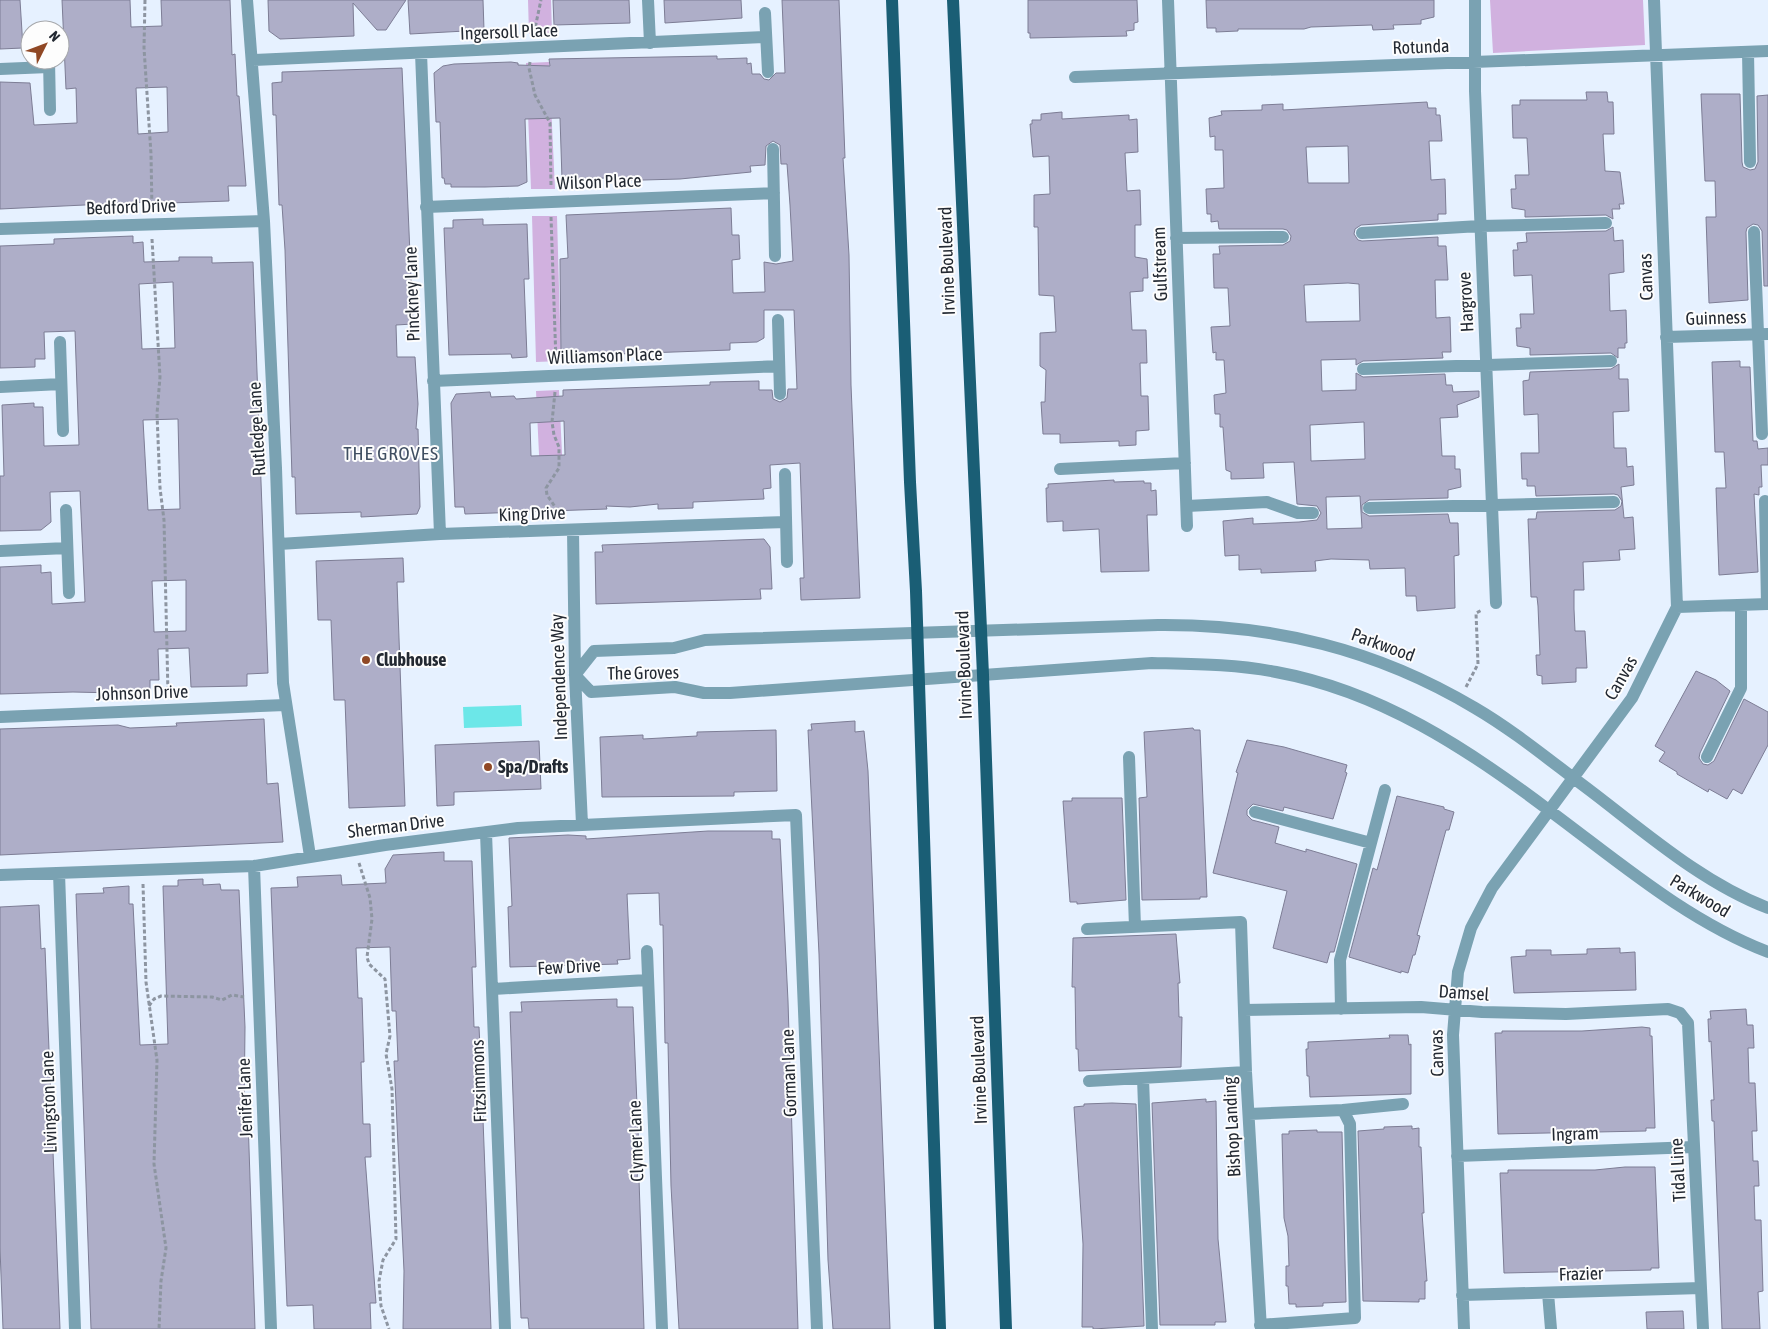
<svg xmlns="http://www.w3.org/2000/svg" width="1768" height="1329" viewBox="0 0 1768 1329" font-family="'Asap Condensed',sans-serif">
	<style>
		.green { fill: #d1b1df }
		.water { fill: #6ce7e8 }
		.building { fill: #aeaec8; stroke: #7d7d95; fill-rule: evenodd }
		.lines { fill: none; stroke-linecap: round; stroke-linejoin: round }
		.path { stroke: #8d95a1; stroke-width: 3; stroke-dasharray: 4 2.5; stroke-linecap: butt }
		.minor { stroke: #7aa2b2; stroke-width: 12 }
		.major { stroke: #1a5e75; stroke-width: 12 }
		.poi-dot { fill: #904825; stroke: #fdfdfd; stroke-width: 2 }
		.labels { text-anchor: middle; stroke-width: 4; stroke-linejoin: round; paint-order: stroke }
		.street-label { font-size: 18px; fill: #232932; stroke: #fdfdfd }
		.poi-label { font-size: 18px; font-weight: bold; fill: #232932; stroke: #fdfdfd; text-anchor: start }
		.neighbourhood-label { font-size: 19px; letter-spacing: 1px; fill: #3f4e61; stroke: #fdfdfd }
	</style>
	<rect width="100%" height="100%" fill="#e6f1ff"/>
	<!-- green -->
	<path class="green" d="M528 0H551L552 33 529 34Z
		M1490 0H1643L1645 45 1493 53Z
		M549 62 555 189H531L526 63Z
		M532 216H557L561 361 536 362Z
		M559 390 565 516 542 517 536 391Z"/>
	<!-- water -->
	<path class="water" d="M521 705 522 726 464 728 463 707Z"/>
	<!-- building -->
	<path class="building" d="M0 0H20L23 48 0 49Z
		M62 0H130L131 27 162 26 161 0H230L232 55 235 54 237 96H239L246 186H228L229 201 169 203V201L0 209V82L30 83 34 125 77 123 76 88 66 89ZM167 87 168 132 138 134 136 88Z
		M268 0H406L386 30H377L353 3 354 36 280 39 269 31Z
		M408 0H483L484 30 410 34Z
		M553 0H629L630 23 554 25Z
		M664 0H741L742 18 665 23Z
		M782 0H839L845 158H843L849 255 851 385 860 598 801 600 800 578H804L800 463 770 465 771 488 763 489 764 499 693 502V508L658 509V504L630 507 606 506 607 509 465 514 464 507H455L451 403 456 394 490 392 491 397 514 396 516 399 563 396V390L710 385V382L759 381V390H772L773 399 780 402 787 398 788 389H797L794 310H764V338L757 342 730 343V350L561 356 560 259 568 258 566 215 731 208 732 235H739L740 259 732 260 733 293 765 292 764 262 776 264 793 261 790 205 787 164H781L780 145 773 141 766 146 765 165 750 166 751 172 680 179 607 181V178L562 179 560 118 525 119 527 182 518 186 485 187H451V184H445L444 178H442L440 122H436L434 73 443 66 454 64 511 62 518 63V65L550 66 549 59 717 56V59L747 58V64L751 63 752 74H760L764 79 769 80 776 73H785ZM564 421 565 455 531 456 530 423Z
		M1028 0H1137L1138 22 1134 23V30L1126 31 1127 36 1030 38V33H1028Z
		M1206 0H1434V17L1421 20V24L1393 25 1394 29 1373 30 1372 25 1311 27 1304 29H1238V31L1216 32V28H1207Z
		M402 68 413 324 396 325 397 357H415L418 404 416 429H418L420 507 417 514 361 517V512L296 514 295 477H292L285 250 282 205H279L276 115H273L272 83 282 82V72Z
		M1586 92H1607L1608 102H1613L1614 134H1603L1605 171 1620 172 1624 204H1619L1620 209H1612L1613 219 1606 215 1525 217V210L1512 208 1511 189H1516L1515 175H1529L1527 138H1513L1512 105H1520V100H1587Z
		M1701 94H1740L1742 162 1743 167 1750 170 1755 169 1758 162 1757 96 1768 95V286H1764L1762 231 1758 225 1753 224 1747 228 1746 232 1748 300 1709 303 1706 217H1716L1715 181H1705Z
		M1427 102 1428 108H1436V115H1440L1442 141H1429L1431 180 1445 179 1446 214H1438V220L1361 225 1355 229 1354 234 1358 240 1362 241 1438 237V246H1446L1448 280H1435L1436 318 1450 317 1451 352H1442L1443 358 1363 361 1356 365V359L1321 360 1322 391 1356 390V373L1363 377 1445 374 1446 385H1452L1453 392 1479 391V397L1457 405 1458 417 1440 418 1442 456H1455V469H1460L1461 487 1448 490V498L1369 500 1362 505V512L1369 516 1448 514 1450 523H1458L1459 555 1454 556 1455 608 1417 611 1416 596H1406L1405 568 1370 569 1369 560 1331 559 1315 561 1316 571 1261 573V569L1239 570V555L1225 556 1223 521 1253 518V524L1299 522 1317 520 1321 513 1317 506 1297 504 1294 462 1263 463 1264 478 1231 479V472L1226 470 1223 427H1220V414H1215L1214 395 1226 393 1224 360H1216V352L1213 353 1211 327 1230 326 1228 288H1214L1213 254H1220L1219 246 1283 245 1290 241 1291 236 1287 230 1283 229H1219L1218 221 1211 222V214H1207L1206 189 1224 188 1223 150H1215V136L1210 137 1209 118 1222 115 1221 111 1262 110V105L1283 104V110ZM1348 146 1349 183H1308L1306 147ZM1348 283 1359 284 1360 321 1306 322 1304 285ZM1364 422 1365 459 1311 461 1310 425ZM1360 496 1362 528 1327 529 1326 497Z
		M1062 112V119L1129 115V120L1137 119 1138 152 1125 153 1127 191 1140 190 1141 225H1135V257L1147 259 1148 278H1143V291L1130 292 1132 330H1146L1147 363H1140L1141 396H1148L1149 430 1136 431V445L1119 446V441L1060 443V434H1043L1041 402H1045L1046 370 1040 366V333L1056 332 1054 296 1039 295 1038 227H1034V195L1050 194 1049 156 1033 157 1030 124H1032V120H1041V114Z
		M483 219V225L527 224 529 279H524L527 357 512 358 511 354 449 355 444 228H453V220Z
		M1613 227 1614 241 1623 240 1624 272 1609 274 1610 311 1626 310 1627 343H1625V348H1618V358L1611 353 1530 355V348L1517 346 1516 328H1521L1520 314H1534L1532 275 1514 276 1513 250H1518L1517 243 1527 242 1526 233 1606 231Z
		M133 236V243L143 242 144 262 179 261V257H212V263L253 262 268 673 247 674V686L191 687 189 648 158 649 159 680H150V690L116 693 73 692 0 694V567L41 565V573L51 572 52 604 85 602 80 491 50 492 51 522 41 530 0 531V476H4L2 405 34 403V407H43L44 446 79 445 75 331 44 332 45 359H35V367L0 368V246L54 244V239ZM173 282 175 348 142 349 139 284ZM178 419 180 509 148 510 143 420ZM186 580V631L154 632 152 581Z
		M1740 361V367H1750L1753 441H1757L1758 449 1768 448V465H1761L1762 487H1759V495L1754 494 1758 572 1719 575 1716 488H1726L1724 452H1715L1712 362Z
		M1619 364V379H1628L1629 411 1613 412 1614 448H1626L1627 467 1633 466 1634 485 1621 487 1624 518 1633 517 1635 549 1619 550 1620 560 1583 562 1584 590H1574V609L1575 631H1585L1587 668H1576V682L1542 684V676L1537 675 1536 655H1540L1538 606 1537 597H1531L1528 519H1536L1537 512 1615 510 1621 506 1622 501 1618 495 1614 494 1536 496 1535 486H1527V479H1522L1521 453H1539L1538 414 1524 415 1523 381 1529 380 1530 372 1611 369Z
		M1114 480V482L1144 481V483H1151V491L1156 490 1157 515H1147L1149 571 1101 572 1099 529 1063 531V521L1047 522 1046 488H1048V484Z
		M764 539 770 547 772 589H760L761 599 596 604 595 552H603L602 545Z
		M403 558 404 582H397L405 806 349 808 345 700H334L331 620H318L316 561Z
		M1696 671 1716 680 1730 691 1700 753 1699 758 1703 764 1708 765 1714 761 1744 699 1768 712V745L1742 794 1733 789 1727 799 1709 789 1708 792 1677 774V772L1659 761 1665 752 1655 746Z
		M264 719 267 784 278 783 283 842 0 855V729L118 725 130 728 177 726 176 723Z
		M855 721V732L864 731 868 771 890 1329H833L828 1260 819 954 808 730H812L811 724Z
		M1193 728 1194 730H1200L1207 897H1200V899L1142 900 1139 798 1147 797 1144 732Z
		M776 730 777 791 734 792V796L602 797 600 737 643 735V739L697 736V732Z
		M1247 740 1284 747 1347 765 1345 772 1347 773 1333 819 1284 807 1283 811 1253 804 1247 810V815L1252 820 1279 827 1275 843 1306 852V849L1357 864 1334 952H1330L1327 963 1273 948 1287 891 1213 873 1238 773 1236 772Z
		M539 741 541 789 454 792V805L437 806 435 745Z
		M1397 796 1444 807V809L1454 812 1449 830H1446L1417 935 1420 936 1415 955H1413L1408 973 1401 971V973L1349 957 1373 868 1377 870Z
		M1072 798H1122L1126 900 1077 904V902H1070L1063 801H1072Z
		M708 831H772V839H780L788 1001 798 1329H679L671 1186 668 1043H665L663 925H660L659 893 627 894 630 959 617 960 618 964 510 967 508 907 512 906 509 838 568 835 586 836V839Z
		M444 852V861H472L476 967H472L474 1027H479L481 1067 491 1329H403L404 1271 394 1061H398L396 1011H392L390 947 356 948 358 998H362L364 1062H361L363 1124H370L371 1157H365L376 1303H370L371 1329H314L313 1305 287 1306 271 888 298 887 297 877 341 875 342 885 386 883 385 869 393 855Z
		M203 879V885L220 884 221 890H239L245 1027 244 1118H248L255 1329H91L76 894 104 893 103 888 129 886V904H133L140 1045 168 1044 163 886H178V880Z
		M39 905 41 949 45 948 60 1329H3L0 1248V907Z
		M1176 934 1180 983H1178L1179 1017H1182L1181 1067 1079 1071 1078 1049H1076L1075 987H1072L1073 938Z
		M1620 948V953L1635 952 1636 990 1514 993 1511 957 1526 956V950H1551V955L1587 954V949Z
		M617 999V1007H633L639 1154 637 1179H639L644 1329H529L528 1318H521L510 1012H522L521 1002Z
		M1746 1009 1747 1025H1753L1754 1048H1748L1749 1083H1755L1757 1131H1752L1753 1161H1758L1759 1186H1754L1755 1220H1761L1763 1291 1758 1292 1760 1329H1722L1714 1121H1712L1711 1100H1714L1711 1041 1709 1042 1708 1019H1711L1710 1011Z
		M1642 1027 1650 1028V1036H1652L1655 1128H1646V1131L1498 1134 1495 1033H1502V1031H1582Z
		M1389 1035H1408L1409 1045 1411 1044V1094L1310 1097 1309 1076H1307L1306 1049H1308V1042L1390 1038Z
		M1206 1099V1102L1216 1101 1218 1239 1226 1322H1215V1325H1160L1152 1103Z
		M1112 1103 1136 1104 1144 1326 1093 1329V1327H1082L1083 1244 1074 1107 1084 1106V1104Z
		M1412 1126V1129L1419 1128V1147H1421L1424 1213H1422L1427 1281H1425V1299H1419V1302L1363 1301 1358 1131 1384 1129V1127Z
		M1317 1130V1132H1342L1346 1302 1323 1303V1306L1296 1307V1304H1289L1288 1286H1286V1266H1289L1288 1236 1284 1218 1282 1134H1289V1131Z
		M1625 1167H1655L1659 1268H1651V1270L1504 1273 1500 1173H1508V1170H1595Z
		M1683 1311 1684 1329H1647L1646 1312Z"/>
	<g class="lines">
		<!-- path -->
		<path class="path" d="M145 0 144 48 151 154 152 210
			M534 33 541 0
			M530 62 529 68 535 95 550 123 551 186
			M551 217 556 361
			M152 239 160 377 157 414 160 488 164 520 168 694
			M555 392 552 422 554 435 559 447V468L546 488 547 495 560 514
			M1466 687 1478 664 1476 613 1482 610
			M359 863 370 898 372 919 367 957 369 964 385 979 390 1036 386 1054 392 1089 396 1239 383 1260 379 1281 381 1306 389 1329
			M143 884 146 982 157 1060 154 1164 166 1248 161 1281 159 1329
			M149 1006 154 999 161 996 212 997 222 1000 232 995 244 997"/>
		<!-- minor -->
		<path class="minor" d="M247 0 264 221 276 468 283 683 310 856
			M648 0 650 43
			M1168 0 1187 526
			M1475 0V91L1496 603
			M765 13 768 72
			M49 28V30
			M1748 52 1750 162
			M421 53 440 534
			M49 60 50 110
			M253 60 766 37
			M0 69 49 67
			M1075 77 1768 51
			M773 149 775 256
			M426 207 774 193
			M0 229 264 221
			M1754 232 1762 434
			M1362 233 1480 226 1606 223
			M1176 238 1283 237
			M778 320 780 394
			M1666 337 1768 334
			M60 342 63 431
			M1363 369 1611 361
			M433 381 779 366
			M0 387 61 384
			M1060 469 1185 463
			M785 474 787 562
			M1765 501 1767 604
			M1187 506 1267 502 1298 513H1313
			M1369 508 1614 502
			M66 510 69 593
			M573 530 575 675 582 824
			M279 544 440 534 786 522
			M0 551 67 548
			M1677 607 1768 604
			M0 717 285 705
			M1129 757 1135 927
			M1707 757 1741 688V605
			M1255 812 1371 843
			M486 833 505 1329
			M254 866 271 1329
			M59 873 75 1329
			M0 875 254 866 385 845 518 828 796 815 817 1329
			M1768 908C1703 883 1647 834 1592 792 1554 764 1516 732 1475 708 1376 649 1273 624 1158 625L730 639 705 640 674 648 594 651 575 675 591 692 675 687 704 693H730L1152 663C1194 664 1235 664 1276 672 1380 691 1468 749 1550 811 1619 862 1687 921 1768 952
			M1087 929 1241 922 1246 1072 1261 1329
			M647 951 662 1329
			M493 989 647 980
			M1341 1009 1340 960 1385 790
			M1244 1010 1421 1007 1482 1012 1566 1014 1668 1009 1680 1013 1688 1023 1703 1329
			M1143 1078 1152 1329
			M1089 1081 1246 1072
			M1343 1110 1403 1104
			M1249 1114 1343 1110 1350 1124 1355 1318 1260 1325
			M1457 1156 1694 1147
			M1548 1293 1551 1329
			M1462 1295 1701 1288
			M1464 1329 1453 1035 1458 972 1471 928 1492 888 1632 698 1677 607 1654 0"/>
		<!-- major -->
		<path class="major" d="M892 0 910 482 916 591 940 1329
			M953 0 983 675 1006 1329"/>
	</g>
	<!-- markers -->
	<g class="poi-dot">
		<circle cx="366" cy="660" r="5"/>
		<circle cx="488" cy="767" r="5"/>
	</g>
	<g class="labels">
		<!-- street labels -->
		<g class="street-label">
			<text transform="translate(509 32) rotate(-2)" y="6">Ingersoll Place</text>
			<text transform="translate(1421 47) rotate(-2)" y="6">Rotunda</text>
			<text transform="translate(599 182) rotate(-2)" y="6">Wilson Place</text>
			<text transform="translate(131 207) rotate(-2)" y="6">Bedford Drive</text>
			<text transform="translate(947 261) rotate(-92)" y="6">Irvine Boulevard</text>
			<text transform="translate(1160 264) rotate(-92)" y="6">Gulfstream</text>
			<text transform="translate(1646 277) rotate(-92)" y="6">Canvas</text>
			<text transform="translate(412 294) rotate(-92)" y="6">Pinckney Lane</text>
			<text transform="translate(1466 302) rotate(-93)" y="6">Hargrove</text>
			<text transform="translate(1716 318) rotate(-2)" y="6">Guinness</text>
			<text transform="translate(605 356) rotate(-2)" y="6">Williamson Place</text>
			<text transform="translate(257 429) rotate(-93)" y="6">Rutledge Lane</text>
			<text transform="translate(532 514) rotate(-2)" y="6">King Drive</text>
			<text transform="translate(1383 645) rotate(20)" y="6">Parkwood</text>
			<text transform="translate(964 665) rotate(-92)" y="6">Irvine Boulevard</text>
			<text transform="translate(643 673) rotate(-1)" y="6">The Groves</text>
			<text transform="translate(559 677) rotate(-92)" y="6">Independence Way</text>
			<text transform="translate(1621 678) rotate(-60)" y="6">Canvas</text>
			<text transform="translate(142 693) rotate(-2)" y="6">Johnson Drive</text>
			<text transform="translate(396 826) rotate(-7)" y="6">Sherman Drive</text>
			<text transform="translate(1700 896) rotate(31)" y="6">Parkwood</text>
			<text transform="translate(569 967) rotate(-3)" y="6">Few Drive</text>
			<text transform="translate(1464 993) rotate(4)" y="6">Damsel</text>
			<text transform="translate(1437 1053) rotate(-91)" y="6">Canvas</text>
			<text transform="translate(979 1070) rotate(-92)" y="6">Irvine Boulevard</text>
			<text transform="translate(789 1073) rotate(-92)" y="6">Gorman Lane</text>
			<text transform="translate(479 1081) rotate(-92)" y="6">Fitzsimmons</text>
			<text transform="translate(245 1098) rotate(-92)" y="6">Jenifer Lane</text>
			<text transform="translate(49 1102) rotate(-92)" y="6">Livingston Lane</text>
			<text transform="translate(1232 1127) rotate(-93)" y="6">Bishop Landing</text>
			<text transform="translate(1575 1134) rotate(-2)" y="6">Ingram</text>
			<text transform="translate(636 1141) rotate(-92)" y="6">Clymer Lane</text>
			<text transform="translate(1678 1170) rotate(-93)" y="6">Tidal Line</text>
			<text transform="translate(1581 1274) rotate(-2)" y="6">Frazier</text>
		</g>
		<!-- poi labels -->
		<g class="poi-label">
			<text x="376" y="666">Clubhouse</text>
			<text x="498" y="773">Spa/Drafts</text>
		</g>
		<!-- neighbourhood labels -->
		<g class="neighbourhood-label">
			<text x="391" y="460">THE GROVES</text>
		</g>
	</g>
	<!-- north arrow -->
	<g transform="translate(45 45) rotate(48)"><circle r="24" fill="#fdfdfd" stroke="#a6a8ac"/>
	<path d="M0-4L9 19L0 12L-9 19Z" fill="#904825"/>
	<text y="-8" font-size="14" font-weight="bold" text-anchor="middle" fill="#232932">N</text>
	</g>
</svg>
